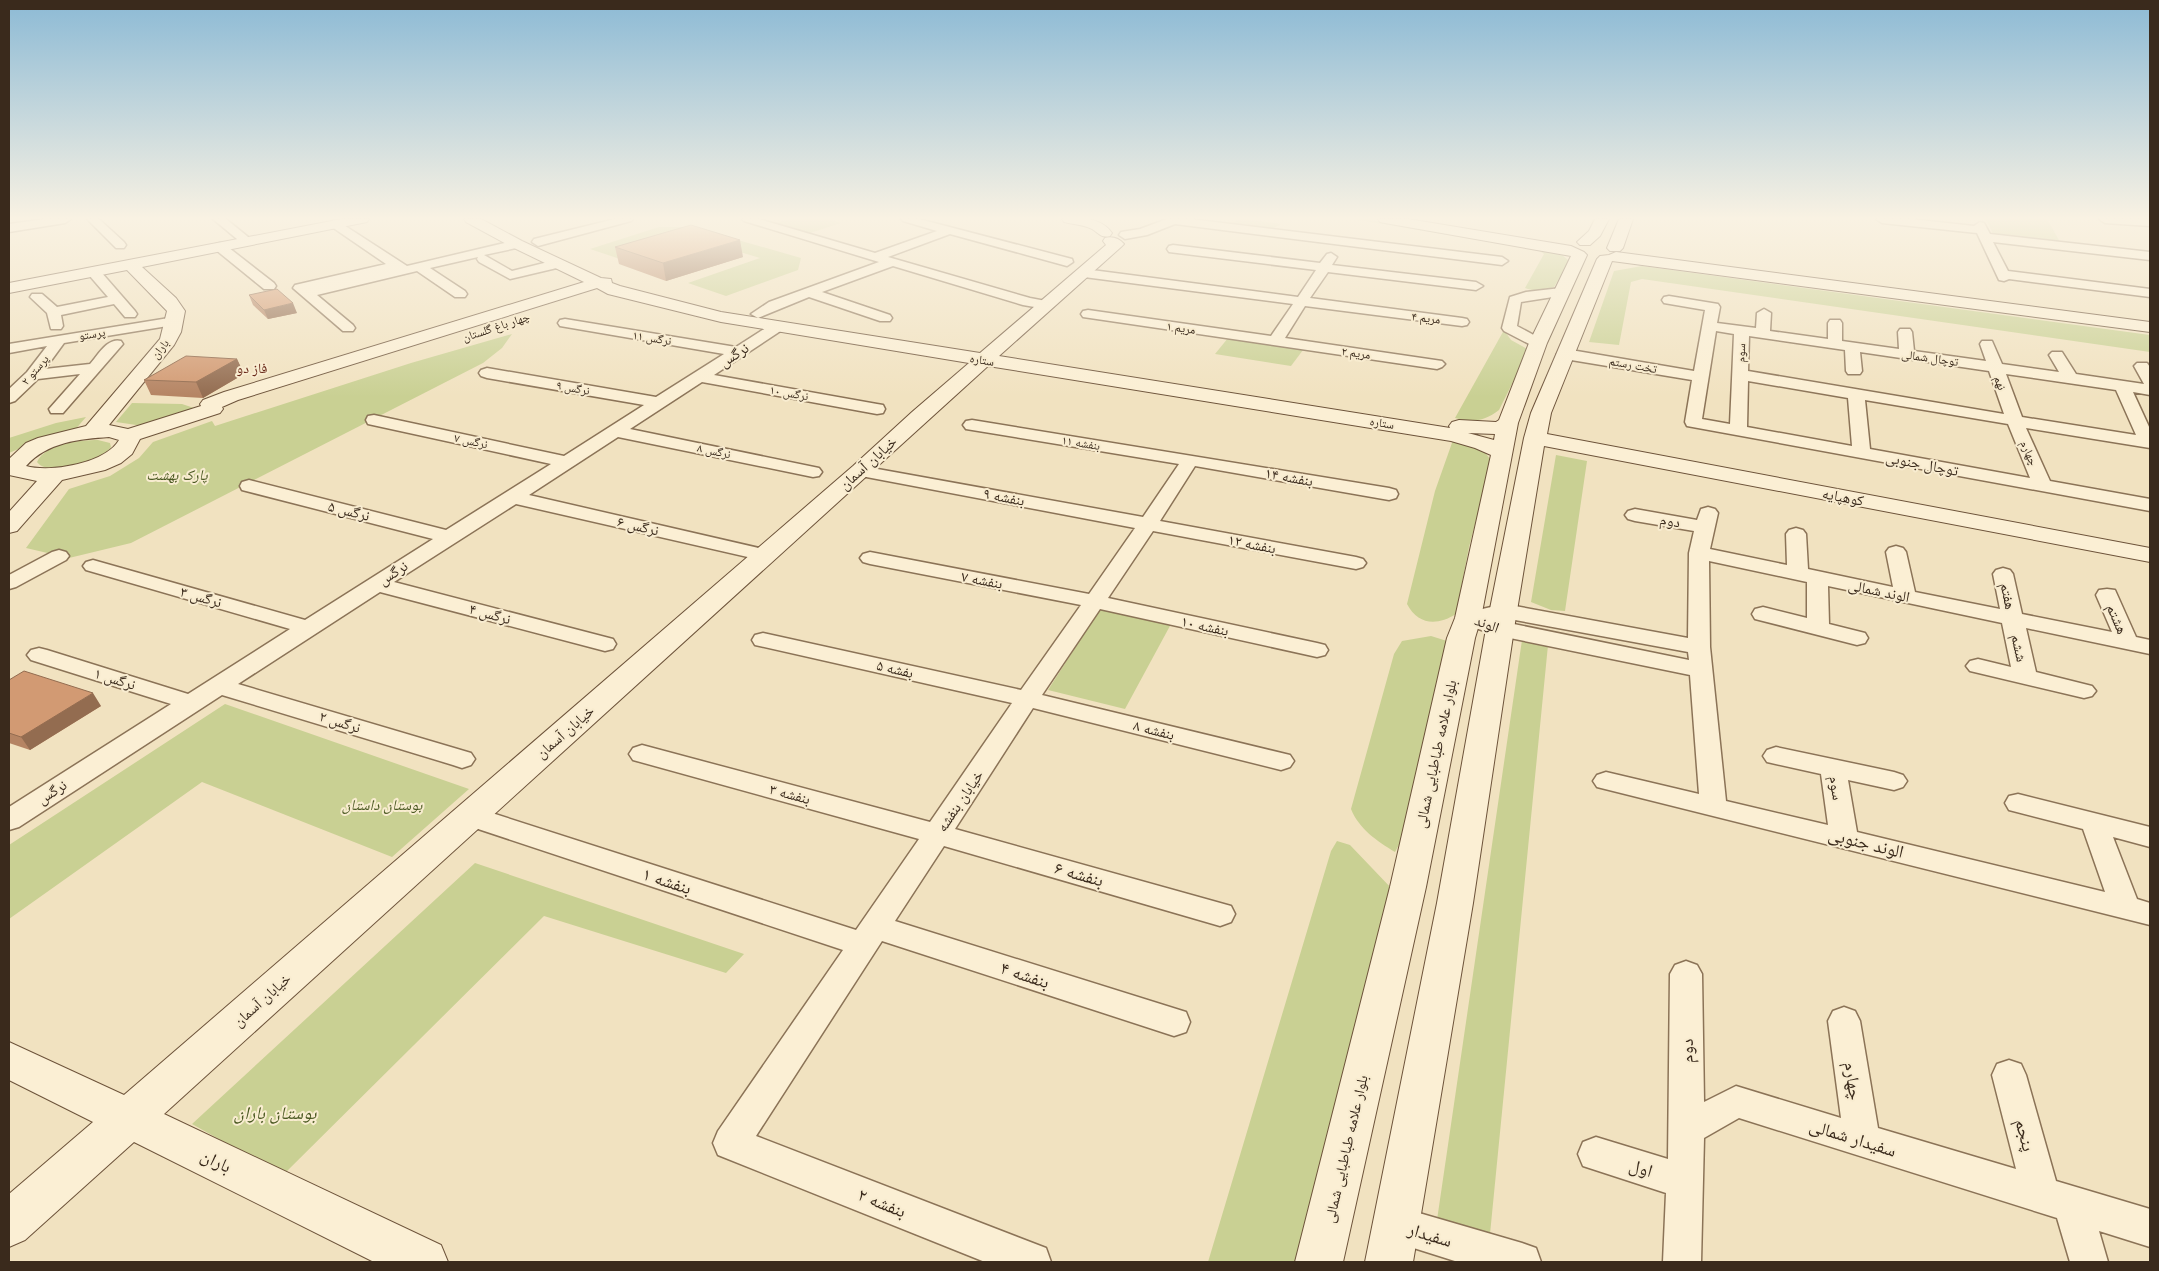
<svg xmlns="http://www.w3.org/2000/svg" width="2159" height="1271" viewBox="0 0 2159 1271" font-family="'Noto Serif','Noto Naskh Arabic',serif">
	<style>
		.green { fill: #c9d093 }
		.lines { fill: none; stroke-linecap: round; stroke-linejoin: round }
		.street-casing { stroke: #8b7357; stroke-width: 3 }
		.secondary-casing { stroke: #6d533a; stroke-width: 2 }
		.street { fill: #fbefd4; fill-rule: evenodd }
		.secondary { fill: #fbefd4; fill-rule: evenodd }
		.wall { fill: #b58463 }
		.shaded-wall { fill: #936c50 }
		.building { fill: #d29a73; stroke: #936c50 }
		.labels { text-anchor: middle; stroke-width: 4; stroke-linejoin: round; paint-order: stroke }
		.far-street-label { font-size: 12px; fill: #3a2a1c; stroke: #f8ecd0 }
		.far-neighbourhood-label { font-size: 14px; fill: #692919; stroke: #f8ecd0 }
		.street-label { font-size: 15px; fill: #3a2a1c; stroke: #f8ecd0 }
		.park-label { font-size: 15px; font-style: italic; fill: #4a5821; stroke: #f8ecd0 }
		.near-street-label { font-size: 18px; fill: #3a2a1c; stroke: #f8ecd0 }
		.near-park-label { font-size: 18px; font-style: italic; fill: #4a5821; stroke: #f8ecd0 }
	</style>
	<rect width="100%" height="100%" fill="#f1e2c0"/>
	<!-- green -->
	<path class="green" d="M789 219H835L832 220 841 223 810 233 776 223Z
		M1241 219H1246L1281 224 1268 231 1227 225Z
		M1352 219H1366L1545 249 1561 254 1568 260 1567 266 1554 287C1544 290 1535 292 1525 288L1544 254 1538 250Z
		M1986 219H2047L2060 242 1993 234Z
		M659 227H693L801 258 798 270 726 296 688 283 760 258 697 239 626 261 590 249Z
		M1642 266 2150 335V352L1642 279 1631 282 1619 345 1589 342 1614 271Z
		M1504 330 1511 340 1529 350 1499 410C1485 421 1472 423 1455 418Z
		M512 334 502 348 483 363 131 543 69 558 26 548 69 489 110 476 139 458 153 442 212 421 215 426 411 363Z
		M1228 338 1303 350 1291 366 1215 354Z
		M132 403 182 404 197 409 143 426 116 422Z
		M86 417 74 431 37 441 9 453V438L56 423Z
		M98 440 110 443 111 447C102 461 48 478 37 462 46 443 80 440 98 440Z
		M1453 440 1484 451 1490 459 1489 471 1469 547 1456 614C1437 626 1418 625 1407 604L1435 491Z
		M1556 455 1587 461 1565 611 1551 610 1531 602Z
		M1100 609 1171 624 1125 709 1048 690Z
		M1431 636 1447 641 1448 650 1400 843 1395 852C1377 841 1359 829 1351 809L1394 654 1402 641Z
		M1522 640 1548 645 1490 1234 1437 1220Z
		M225 704 469 789 392 857 202 782 9 919V845Z
		M1337 841 1350 845 1393 890 1305 1262H1208L1331 851Z
		M475 863 744 954 726 973 544 916 283 1175 192 1124Z"/>
	<g class="lines">
		<!-- street casing -->
		<g class="street-casing">
			<path id="street" d="M45 219H71L65 223 9 232V224Z
				M87 219H99L124 242 126 245 124 248H116Z
				M213 219H226L253 241 247 245 243 244Z
				M615 219H633L631 221 538 246 532 242 534 239Z
				M742 219H759L875 253 937 231 903 221 901 219H919L1072 259 1073 262 1067 266 950 234 888 257 1030 298 1051 302 1053 305 1051 308 1046 309 1023 305 893 266 822 292 890 315 892 318 890 321H880L809 297 758 318 751 314 769 302 879 262 744 221Z
				M1167 219H1190L1502 257 1508 261 1502 265 1175 224 1147 235 1125 239 1119 235 1121 232 1140 229Z
				M1876 219H1911L1974 226 1980 222 1984 223 1990 234 2150 252V260L1993 242 2008 271 2150 289V297L2009 279 2004 281 1999 280 1977 233 1882 223Z
				M2099 219H2150V226L2105 223Z
				M336 220 407 266 517 240 523 244 521 247 484 255 512 271 556 260 562 264 561 267 510 279 479 262 477 259 478 257 430 268 465 291 467 294 465 297H455L417 271 317 295 353 325 355 328 353 331H343L293 288 295 285 386 264 332 227 330 224 332 221Z
				M220 243 224 244 274 283 276 286 274 289H264L216 250 214 247 216 244Z
				M1173 245 1320 263 1327 254 1331 253 1337 257 1332 265 1476 282 1483 286 1476 290 1328 272 1310 298 1462 318 1467 319 1469 322 1467 325 1462 326 1305 306 1285 338 1442 361 1445 364 1442 367 1437 369 1083 317 1081 314 1083 311 1088 310 1271 336 1293 304 1084 277 1077 273 1084 269 1298 297 1316 270 1169 252 1167 249 1169 246Z
				M96 271 101 272 135 311 137 314 135 317H125L114 304 61 315 63 326 61 329H51L47 313 30 297 32 294H42L57 307 108 297 89 275Z
				M1561 288 1566 289 1568 292 1566 295 1521 302 1517 326 1543 340 1545 343 1543 346H1533L1504 331 1502 328 1510 297 1526 292Z
				M1669 296 1718 304 1720 307 1717 323 1756 328 1757 313 1764 309 1771 313 1770 331 1828 339V323L1830 320H1840L1842 323V341L1899 349 1898 332 1900 329H1910L1912 332 1914 351 1986 361 1980 344 1982 341H1992L2002 364 2059 372 2049 355 2052 352H2062L2076 374 2144 384 2134 366 2137 363H2147L2150 367V395L2133 392 2150 429V448L2026 428 2050 481 2150 499V511L1687 426 1685 422 1692 380 1565 359 1560 357 1557 354 1560 351 1565 349 1694 371 1705 310 1664 303 1662 300 1664 297ZM1716 331 1734 334 1730 424 1702 419ZM1749 336 1845 350 1846 371 1848 374H1860L1862 371 1860 352 1989 371 2004 414 1748 371ZM2006 374 2116 390 2136 435 2022 417ZM1748 381 1848 398 1852 446 1747 427ZM1865 400 2008 424 2030 478 1870 449Z
				M175 317 180 318 182 321 180 324 64 343 45 369 90 364C98 355 108 337 121 341L123 344 63 413H51L49 409 80 374 38 379 15 401 9 403V389L27 372 47 346 9 353V344Z
				M565 319 736 347 772 324H782L784 327 782 330 714 375 877 404 883 405 885 409 883 413 877 414 702 382 630 429 819 468 822 472 819 476 813 477 618 437 529 495 772 551 775 555 772 559 765 561 516 504 394 582 613 639 616 644 613 649 605 651 380 592 238 684 471 753 475 759 471 765 462 768 453 765 222 695 19 827 9 830V807L171 704 31 660 27 655 31 650 39 648 47 650 188 694 290 629 86 570 83 566 86 562 93 560 100 562 305 620 433 539 242 490 240 486 242 482 249 480 446 530 551 464 368 424 366 420 368 416 374 415 564 456 644 405 487 378 481 376 479 373 481 370 487 368 656 397 724 354 560 326 558 323 560 320Z
				M972 420 1389 488 1396 490 1398 494 1396 498 1389 500 1195 466 1160 521 1356 557 1363 559 1366 563 1363 567 1356 569 1153 531 1108 598 1317 643 1325 645 1328 650 1325 655 1317 657 1100 609 1042 695 1290 755 1294 761 1290 767 1281 770 1033 708 955 829 1231 906 1235 914 1231 922 1220 926 944 846 895 921 1186 1012 1190 1022 1186 1032 1174 1036 882 941 756 1136 1046 1248 1051 1262H985L718 1155 713 1143 718 1131 843 950 460 823 456 816 460 809 470 806 856 930 919 839 633 760 629 754 633 748 642 745 930 822 1012 703 755 645 752 640 755 635 763 633 1021 690 1081 605 870 564 863 562 860 558 863 554 870 552 1089 594 1135 528 861 476 855 475 852 471 855 467 861 466 1143 517 1179 464 966 429 963 425 966 421Z
				M1708 507 1715 509 1718 513 1710 549 1787 565 1786 534 1789 530 1796 528 1803 530 1806 534 1808 569 1893 587 1886 552 1889 548 1896 546 1903 548 1906 552 1915 592 2000 609 1993 574 1996 570 2003 568 2010 570 2013 574 2022 614 2112 632 2096 595 2099 590 2107 589 2115 590 2136 637 2150 640V654L2026 628 2036 672 2092 686 2096 691 2092 696 2084 698 1970 671 1966 666 1970 661 1978 659 2011 667 2002 623 1828 586 1829 624 1865 633 1868 638 1865 643 1857 645 1755 619 1752 614 1755 609 1763 607 1807 618V582L1709 561 1710 647 1726 801 1828 825 1821 774 1767 762 1763 756 1767 750 1776 747 1894 772 1903 775 1907 781 1903 787 1894 790 1848 780 1857 832 2105 892 2083 829 2009 810 2005 803 2009 796 2018 794 2150 827V847L2113 837 2137 899 2150 903V925L1597 787 1593 781 1597 775 1606 772 1699 794 1690 675 1500 636 1460 623 1457 618 1460 613 1468 611 1476 613 1478 610 1504 604 1688 638 1689 553 1694 531 1635 521 1628 519 1625 515 1628 511 1635 509 1697 520 1701 509ZM1504 618 1688 652 1689 660 1494 620Z
				M59 550 66 552 69 556 66 560 16 587 9 589V575L52 552Z
				M1686 961 1697 965 1702 974 1704 1102 1736 1086 1841 1118 1828 1021 1833 1011 1844 1007 1855 1011 1860 1021 1878 1128 2016 1169 1992 1075 1997 1064 2009 1060 2021 1064 2026 1075 2056 1181 2150 1209V1247L2099 1231 2108 1262H2070L2057 1218 1739 1118 1704 1138 1701 1262H1663L1666 1193 1583 1166 1578 1154 1583 1142 1596 1137 1668 1159 1670 974 1675 965Z
				M1395 1206 1522 1243 1536 1248 1541 1262H1458L1382 1238 1376 1225 1382 1212Z"/>
		</g>
		<!-- secondary casing -->
		<g class="secondary-casing">
			<path id="secondary" d="M342 219H369L367 222 142 267 176 298 185 311 181 332 174 345 109 425 128 429 201 406 200 404 203 400 224 392 584 282 512 247 466 222 464 219H481L522 241 601 278 611 279 612 283 620 286 721 312 980 353 1106 245 1103 241 1105 238C1112 236 1119 238 1124 244L1121 247 999 356 1450 428 1449 426 1452 422 1459 420 1496 422 1499 420 1529 343 1571 256 1385 223 1380 222 1378 219H1408L1571 246 1584 252 1587 255 1547 343 1518 423 1481 618 1475 638 1426 887 1343 1262H1295L1390 887 1447 638 1455 618 1491 455 1475 448 1451 441 988 366 164 1114 441 1245 448 1262H374L134 1142 25 1240 9 1247V1194L93 1122 9 1080V1042L124 1095 853 466 912 412 969 363 721 322 608 294 597 288 238 400 222 407 223 409 220 413 140 439 132 454 121 463 105 470 62 480 17 531 9 533V512L37 481 9 475V459L26 443 38 438 86 426 160 339 167 311 127 270 9 293V283ZM1468 433 1495 434 1494 440ZM109 437 119 440C106 463 51 473 26 466 47 442 80 439 109 437Z
				M1062 219C1079 217 1101 217 1112 233L1110 236C1101 238 1100 234 1092 229 1085 225 1072 224 1064 222Z
				M1595 219H1609L1600 236 1590 245H1580L1577 242 1589 231Z
				M1619 219H1633L1623 248 1620 251H1610L1607 248Z
				M1616 252 2150 322V332L1612 261 1551 413 1547 434 2150 548V562L1544 446 1514 629 1473 903 1413 1262H1365L1437 903 1486 629 1524 438 1531 413 1597 259 1600 256 1609 255Z"/>
		</g>
		<!-- street -->
		<use href="#street" class="street"/>
		<!-- secondary -->
		<use href="#secondary" class="secondary"/>
	</g>
	<!-- wall -->
	<path class="wall" d="M615 247 743 257 666 281 619 264Z
		M249 295 297 313 268 319 253 305Z
		M237 359 244 374 203 398 151 395 144 380Z
		M9 680 101 706 30 750 9 743Z"/>
	<!-- shaded-wall -->
	<path class="shaded-wall" d="M740 240 743 257 666 281 663 263Z
		M293 303 297 313 268 319 264 310Z
		M237 359 244 374 203 398 196 382Z
		M93 693 101 706 30 750 21 737Z"/>
	<!-- building -->
	<path class="building" d="M691 225 740 240 663 263 615 247Z
		M277 289 293 303 264 310 249 295Z
		M186 356 237 359 196 382 144 380Z
		M24 671 93 693 21 737 9 733V680Z"/>
	<!-- sky -->
	<linearGradient id="sky" x2="0" y2="1"><stop stop-color="#8cbad5"/><stop offset="0.55" stop-color="#f9f2e3"/><stop offset="1" stop-color="#f9f2e3" stop-opacity="0"/></linearGradient>
	<rect width="2159" height="397" fill="url(#sky)"/>
	<g class="labels">
		<!-- far-street labels -->
		<g class="far-street-label">
			<text transform="translate(1426 318) rotate(7)" y="4">مریم ۴</text>
			<text transform="translate(496 327) rotate(-18)" y="4">چهار باغ گلستان</text>
			<text transform="translate(1181 328) rotate(8)" y="4">مریم ۱</text>
			<text transform="translate(92 334) rotate(-9)" y="4">پرستو</text>
			<text transform="translate(652 338) rotate(9)" y="4">نرگس ۱۱</text>
			<text transform="translate(160 349) rotate(-52)" y="4">باران</text>
			<text transform="translate(1356 353) rotate(8)" y="4">مریم ۲</text>
			<text transform="translate(1741 353) rotate(-88)" y="4">سوم</text>
			<text transform="translate(1930 358) rotate(8)" y="4">توچال شمالی</text>
			<text transform="translate(982 360) rotate(9)" y="4">ستاره</text>
			<text transform="translate(1633 365) rotate(10)" y="4">تخت رستم</text>
			<text transform="translate(35 370) rotate(-50)" y="4">پرستو ۲</text>
			<text transform="translate(2000 383) rotate(69)" y="4">نهم</text>
			<text transform="translate(573 388) rotate(10)" y="4">نرگس ۹</text>
			<text transform="translate(789 393) rotate(10)" y="4">نرگس ۱۰</text>
			<text transform="translate(1382 423) rotate(9)" y="4">ستاره</text>
			<text transform="translate(471 441) rotate(12)" y="4">نرگس ۷</text>
			<text transform="translate(1081 443) rotate(9)" y="4">بنفشه ۱۱</text>
			<text transform="translate(714 451) rotate(12)" y="4">نرگس ۸</text>
			<text transform="translate(2029 453) rotate(66)" y="4">چهارم</text>
		</g>
		<!-- far-neighbourhood labels -->
		<g class="far-neighbourhood-label">
			<text x="252" y="373">فاز دو</text>
		</g>
		<!-- street labels -->
		<g class="street-label">
			<text transform="translate(734 355) rotate(-33)" y="5">نرگس</text>
			<text transform="translate(868 463) rotate(-42)" y="5">خیابان آسمان</text>
			<text transform="translate(1922 464) rotate(11)" y="5">توچال جنوبی</text>
			<text transform="translate(1289 477) rotate(10)" y="5">بنفشه ۱۴</text>
			<text transform="translate(1004 497) rotate(11)" y="5">بنفشه ۹</text>
			<text transform="translate(1843 497) rotate(11)" y="5">کوهپایه</text>
			<text transform="translate(349 511) rotate(14)" y="5">نرگس ۵</text>
			<text transform="translate(1670 521) rotate(9)" y="5">دوم</text>
			<text transform="translate(638 526) rotate(13)" y="5">نرگس ۶</text>
			<text transform="translate(1252 544) rotate(11)" y="5">بنفشه ۱۲</text>
			<text transform="translate(393 573) rotate(-33)" y="5">نرگس</text>
			<text transform="translate(982 580) rotate(11)" y="5">بنفشه ۷</text>
			<text transform="translate(1879 591) rotate(12)" y="5">الوند شمالی</text>
			<text transform="translate(2008 596) rotate(78)" y="5">هفتم</text>
			<text transform="translate(201 597) rotate(16)" y="5">نرگس ۳</text>
			<text transform="translate(490 614) rotate(15)" y="5">نرگس ۴</text>
			<text transform="translate(2117 619) rotate(67)" y="5">هشتم</text>
			<text transform="translate(1487 624) rotate(21)" y="5">الوند</text>
			<text transform="translate(1205 626) rotate(12)" y="5">بنفشه ۱۰</text>
			<text transform="translate(2019 648) rotate(78)" y="5">ششم</text>
			<text transform="translate(895 669) rotate(13)" y="5">بفشه ۵</text>
			<text transform="translate(115 679) rotate(17)" y="5">نرگس ۱</text>
			<text transform="translate(340 722) rotate(17)" y="5">نرگس ۲</text>
			<text transform="translate(1154 730) rotate(14)" y="5">بنفشه ۸</text>
			<text transform="translate(565 732) rotate(-41)" y="5">خیابان آسمان</text>
			<text transform="translate(1436 754) rotate(-78)" y="5">بلوار علامه طباطبایی شمالی</text>
			<text transform="translate(1836 788) rotate(81)" y="5">سوم</text>
			<text transform="translate(52 792) rotate(-33)" y="5">نرگس</text>
			<text transform="translate(790 794) rotate(15)" y="5">بنفشه ۳</text>
			<text transform="translate(960 801) rotate(-56)" y="5">خیابان بنفشه</text>
			<text transform="translate(262 1000) rotate(-42)" y="5">خیابان آسمان</text>
			<text transform="translate(1346 1149) rotate(-77)" y="5">بلوار علامه طباطبایی شمالی</text>
		</g>
		<!-- park labels -->
		<g class="park-label">
			<text x="177" y="480">پارک بهشت</text>
			<text x="382" y="810">بوستان داستان</text>
		</g>
		<!-- near-street labels -->
		<g class="near-street-label">
			<text transform="translate(1866 843) rotate(14)" y="6">الوند جنوبی</text>
			<text transform="translate(1079 874) rotate(16)" y="6">بنفشه ۶</text>
			<text transform="translate(667 881) rotate(18)" y="6">بنفشه ۱</text>
			<text transform="translate(1025 975) rotate(18)" y="6">بنفشه ۴</text>
			<text transform="translate(1687 1051) rotate(-91)" y="6">دوم</text>
			<text transform="translate(1853 1081) rotate(82)" y="6">چهارم</text>
			<text transform="translate(2025 1135) rotate(75)" y="6">پنجم</text>
			<text transform="translate(1853 1138) rotate(17)" y="6">سفیدار شمالی</text>
			<text transform="translate(216 1161) rotate(26)" y="6">باران</text>
			<text transform="translate(1641 1168) rotate(17)" y="6">اول</text>
			<text transform="translate(882 1203) rotate(22)" y="6">بنفشه ۲</text>
			<text transform="translate(1430 1235) rotate(17)" y="6">سفیدار</text>
		</g>
		<!-- near-park labels -->
		<g class="near-park-label">
			<text x="275" y="1119">بوستان باران</text>
		</g>
	</g>
	<!-- border -->
	<rect width="2159" height="1271" fill="none" stroke="#3a2a1c" stroke-width="20"/>
</svg>
